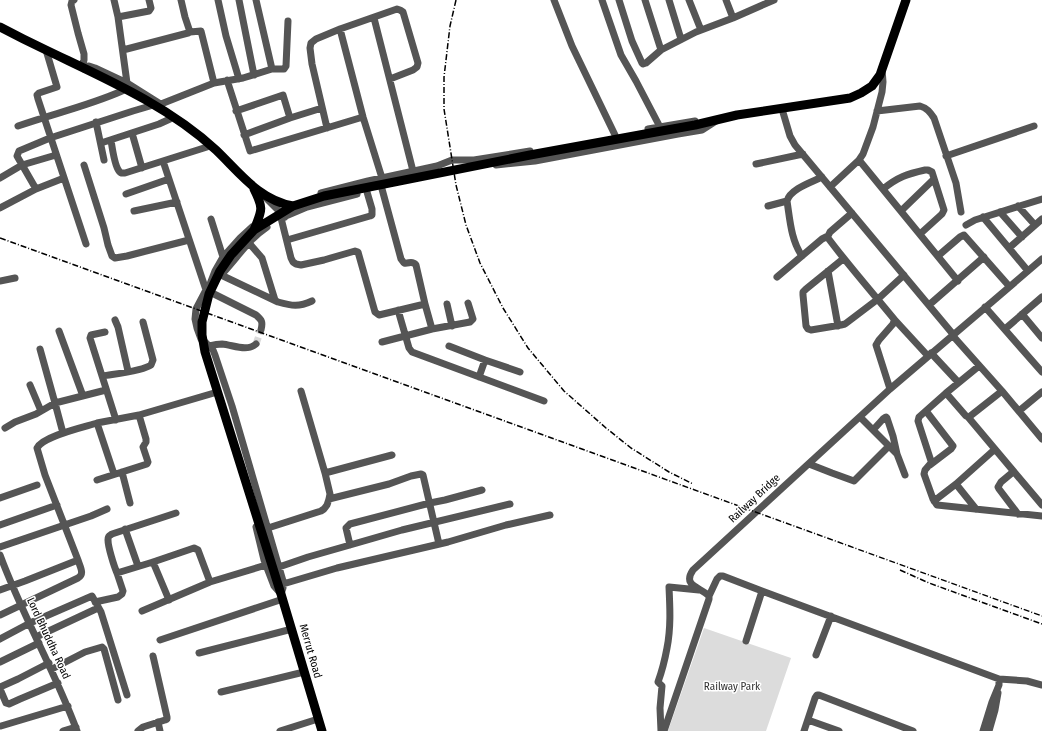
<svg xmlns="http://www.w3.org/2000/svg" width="1042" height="731" viewBox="0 0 1042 731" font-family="'Fira Sans Condensed',sans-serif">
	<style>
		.green { fill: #dcdcdc }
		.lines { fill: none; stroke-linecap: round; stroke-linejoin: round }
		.minor-tunnel { stroke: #d9d9d9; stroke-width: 7; stroke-dasharray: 7 3.5; stroke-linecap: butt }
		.minor { stroke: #555; stroke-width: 7 }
		.major { stroke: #000; stroke-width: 9 }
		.rail { stroke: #000; stroke-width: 1.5; stroke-dasharray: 6 2 1 2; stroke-linecap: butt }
		.labels { text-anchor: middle; stroke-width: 3; stroke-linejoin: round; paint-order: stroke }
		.street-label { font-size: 11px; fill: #000; stroke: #fff }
		.park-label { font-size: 11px; fill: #333; stroke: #fff }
	</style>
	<rect width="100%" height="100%" fill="#fff"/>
	<!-- green -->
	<path class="green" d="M704 628 791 658 766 731H668Z"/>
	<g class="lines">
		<!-- minor-tunnel -->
		<path class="minor-tunnel" d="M256 344 261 330"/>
		<!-- minor -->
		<path class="minor" d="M74 0 72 1 71 5 78 33 84 54V60L81 67
			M114 0 118 17 127 83
			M181 0 185 17 190 32
			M218 0 226 36 239 79
			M239 0 254 75
			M256 0 272 69
			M554 0 572 46 615 135
			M602 0 621 55 636 81 660 127
			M619 0 632 41 642 63 643 64 646 63 661 50
			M645 0 661 50 696 32 733 18 774 0
			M669 0 681 39
			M689 0 701 30
			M726 0 733 18
			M118 17 149 11 151 8 149 0
			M374 18 413 171
			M340 29 363 117 382 178
			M46 50 57 87 39 93 37 95 38 99 86 244
			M123 50 188 33 190 32 201 31 214 83
			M84 69 83 67 89 66 95 68 127 83 162 105
			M227 80 250 151 363 117
			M161 104 214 83 243 78 272 69H284L286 66 288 21
			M782 109 790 136 795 145 952 333 953 336 1002 391 1042 439
			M236 111 283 95 290 118
			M877 111 920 106C927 108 930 112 934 118L956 183 961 212
			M96 122 104 160
			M18 126C52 114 88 106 122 91
			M327 128 312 64 310 48 311 43 316 39 340 29 397 9 400 10 403 12 418 63 417 67 413 70 390 79
			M648 129 695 121
			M132 133 142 168
			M244 135 290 118 322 108
			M111 140C112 147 115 166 119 171 121 174 122 173 125 173L207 147
			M101 143 159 124 170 119
			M946 156 1034 126
			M859 160 958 281
			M163 161 206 290 256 315C262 320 263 322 261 330
			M756 164 803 154
			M84 165 104 228 108 245 112 256 115 258 127 256 189 240
			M496 165 535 161 678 134 702 130 716 121
			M0 178 22 165 56 155
			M830 187 859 160 863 154 873 127 882 92 883 82 882 69
			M36 189 17 156 19 151 50 138 133 111 150 106
			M382 189 401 259 404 263C409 264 412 260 416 265L425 304
			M883 189C898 177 907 174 925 170H928L932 172 944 210 942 214 920 234
			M321 193 368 181 437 166 452 160H474L530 151
			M126 194 169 179
			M265 197 285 217
			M768 206 787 201
			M1018 206 1035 225
			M0 208 36 189 64 178
			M134 211 177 202
			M901 211 934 179
			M1000 212 1022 237
			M852 213 830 232 828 236V238C849 266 872 292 894 319V321L893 324 879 340 876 345 890 389
			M983 217 1028 271
			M281 218 291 258 293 262 296 264 301 265 324 260 355 251 358 252 375 312 379 315 425 304 432 329 382 342
			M281 218 307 207 357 194
			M211 219 223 257
			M966 225 975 220 1042 199
			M287 240 370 216 372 215V209L367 192
			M249 243 262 258 275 300
			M1009 248 1042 219
			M802 256C791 240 790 220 787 201 790 189 812 182 822 177
			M938 256 960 237 964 235 1009 286
			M843 259 806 289 803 292V295L806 326 808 329 811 330 841 325 845 324 878 299 904 275
			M828 271 838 326
			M222 274C237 258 249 239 267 227
			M221 275 278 302C292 306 299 307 312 301
			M777 277 822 239 828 236
			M0 281 15 278
			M447 304 452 326
			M929 305 984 257
			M985 307 1042 372
			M398 310 409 348 412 352 544 401
			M1022 314 1042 338
			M894 319 928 356
			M115 320 118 327 128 371
			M432 329 470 322 473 319 468 303
			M1005 329 1042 297
			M59 331 83 396
			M105 332 91 335 90 338 116 420
			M201 339 197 328 195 319 196 309 206 290 210 284 215 271 223 257 240 238 252 227
			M202 339 213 350 215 355 232 406 283 581V588L281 594 274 586 264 560 256 527
			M209 346C213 345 217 344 222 344 233 345 247 352 256 344
			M449 346 485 360
			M40 349 55 403 63 433
			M931 353 958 382
			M103 376C114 374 143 371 151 365L153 360 143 322
			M479 377 485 360 520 372
			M30 385 41 411
			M1002 391 969 417 966 416 946 393 919 417 918 421 931 461V463L925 470 924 474 933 499 937 505 1042 516
			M946 393 979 366
			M926 411 953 446 951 449 930 465
			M1019 411 1042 392
			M860 417 897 454 905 475
			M968 417 1042 505
			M5 428 15 422 36 414 55 403 106 390
			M873 430 883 419 886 417 887 418 893 436 897 454
			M809 464 832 473 854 481 889 446
			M122 472 130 503
			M1013 472 1001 482 998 487 999 489 1018 514
			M325 473 392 455
			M114 474 97 423 139 415 214 393
			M97 480 147 464 148 462 143 447 146 442V439L139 415
			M956 484 976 509
			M482 490 445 500 430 503 350 524 346 528 350 545 402 530 510 504
			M0 498 37 485
			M329 499 389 484 411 476 421 474 423 475 439 544
			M934 501 956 484 994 450
			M176 513 112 534C109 536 108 536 108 540 108 547 114 566 117 573L153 562 194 548 198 550 210 582
			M0 525 57 505
			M268 528 321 511 324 509 327 505 329 499 330 494 325 473 301 391
			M125 529 138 566
			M0 547 91 516 107 509
			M0 555C22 615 55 671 77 731
			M153 562 169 600
			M279 567 308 557 350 545
			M283 584 337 568 448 542 506 525 550 515
			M0 590 25 581 78 560
			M709 596C700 587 682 586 693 570L890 389 1042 259
			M95 602 118 597 122 594 123 591 117 573
			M142 611 210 582 266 565
			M0 615 78 578C85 574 80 567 78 560L45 475 37 448C43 436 84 427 97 423
			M36 637 98 608
			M0 639 30 623 92 596 101 612 127 695
			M160 640 283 599
			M746 641 762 591
			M199 653 292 629
			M816 655 831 616
			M0 662 39 643
			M52 669 85 652 102 647 104 649 118 700
			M0 687 18 679 49 663
			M0 689 6 703 9 704 20 699 58 683
			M221 692 304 672
			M808 720 839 731
			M158 722 160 731
			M1 726 68 706
			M63 731 76 727
			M138 731 143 727 165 720 167 719V717L153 656
			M280 731 318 719
			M661 731 660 708 662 686 658 682C662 671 665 659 667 648 671 628 670 608 669 587L699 590
			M664 731 709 599V596L717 579 720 576H723L762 591 999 679 1027 681 1042 685
			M804 731 815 698 817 695H819L913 731
			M983 731 992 702 999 685V679
			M989 731 995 710 998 693"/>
		<!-- major -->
		<path class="major" d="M0 27C15 35 31 43 46 50 106 79 167 105 216 150 240 173 259 200 293 206
			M254 230C262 210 264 209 254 189
			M322 731 281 594 205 352 202 335V322L209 294 220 271 231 255 254 230 293 206 324 196 530 155 656 132 695 125 737 115 850 98 861 93 872 86 880 75 906 0"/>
		<!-- rail -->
		<path class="rail" d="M456 0 450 26 444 77V109L456 185 466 225 480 263 503 308 528 348 564 391 606 428 631 448 669 472 693 484
			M0 238 196 309 1042 616
			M900 570 929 583 1042 624"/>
	</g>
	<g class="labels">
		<!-- street labels -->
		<g class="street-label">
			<text transform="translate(754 498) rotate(-43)" y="4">Railway Bridge</text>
			<text transform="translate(49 638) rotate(65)" y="4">Lord Bhuddha Road</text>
			<text transform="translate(311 651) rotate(74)" y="4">Merrut Road</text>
		</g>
		<!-- park labels -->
		<g class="park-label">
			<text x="732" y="690">Railway Park</text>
		</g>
	</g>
</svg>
